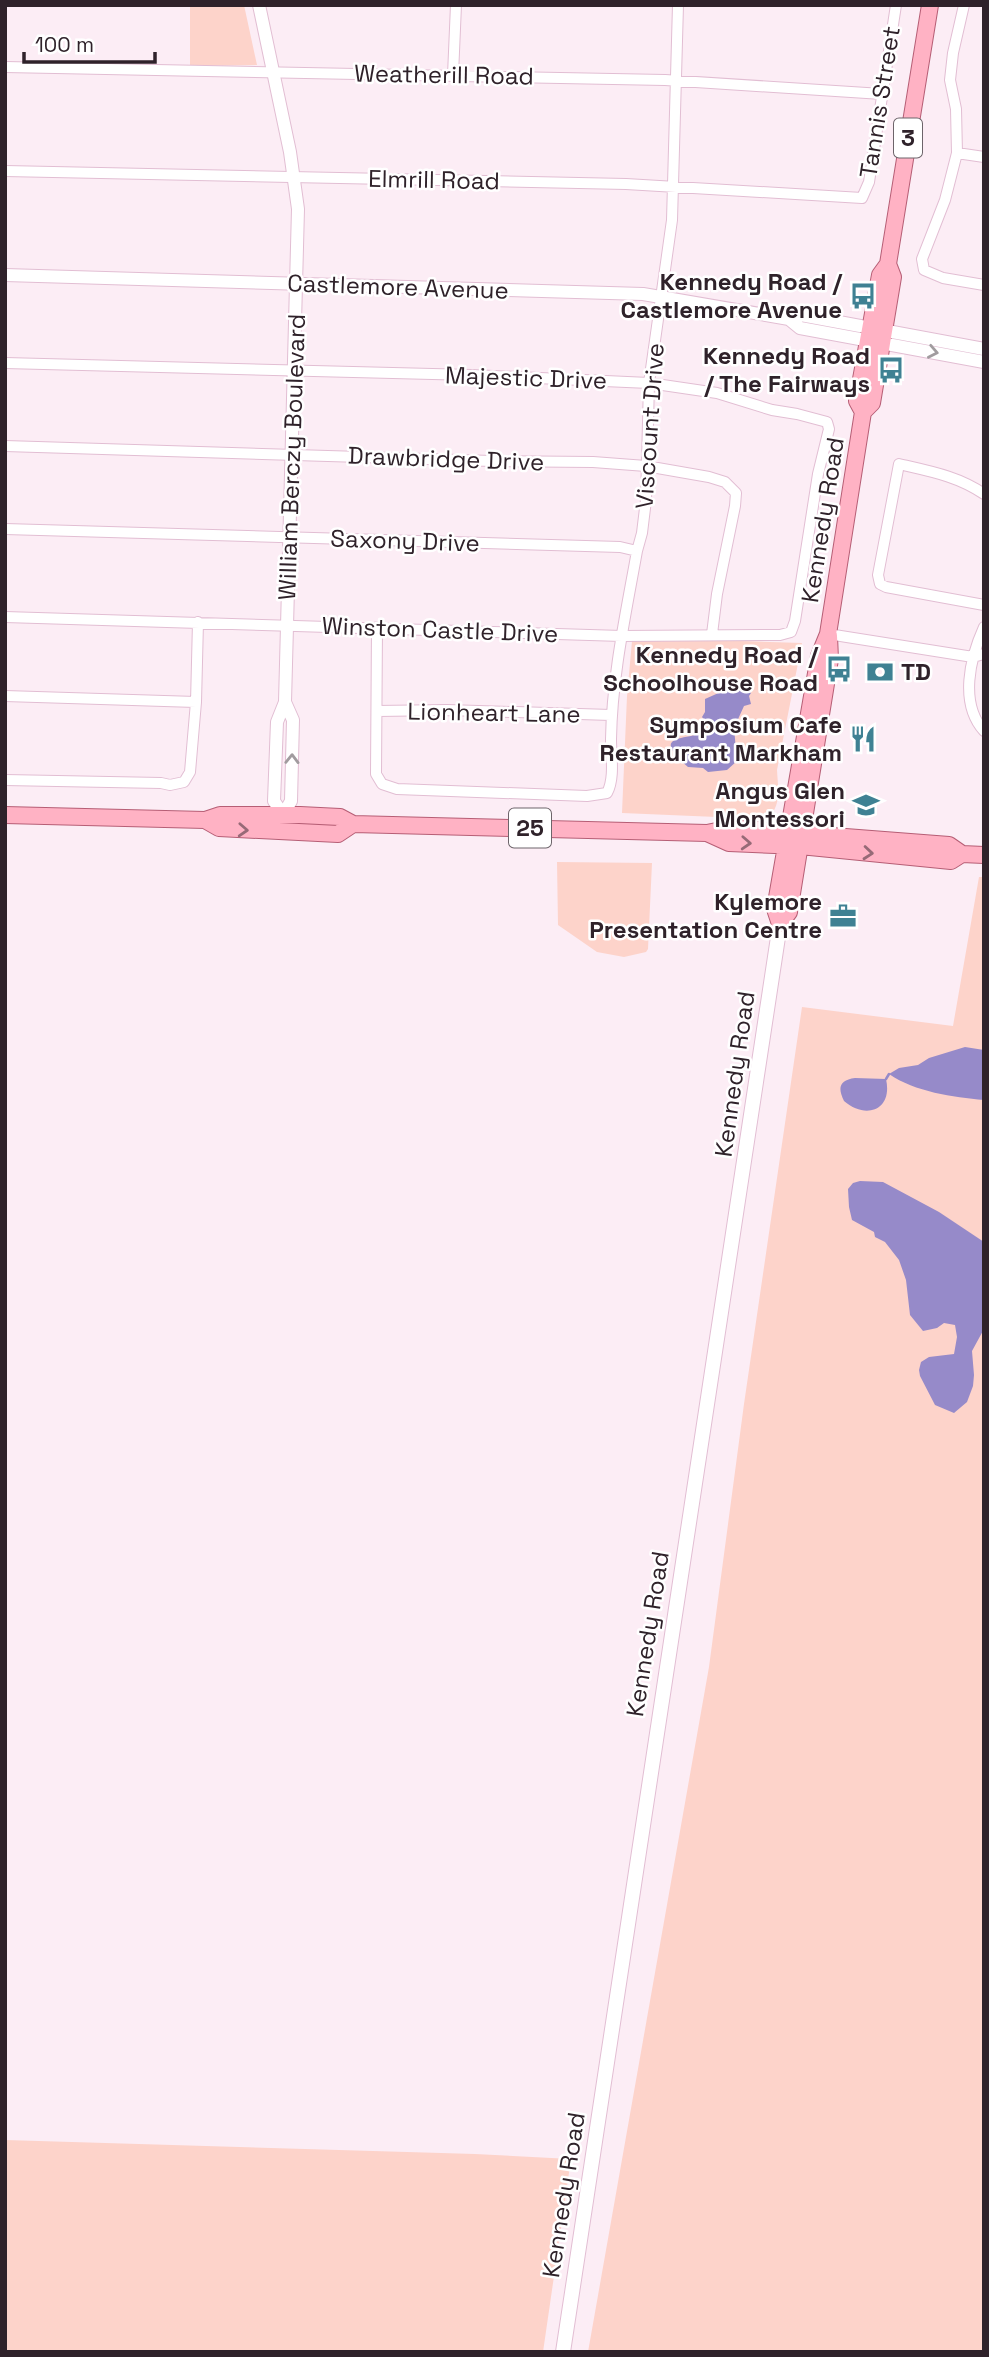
<svg xmlns="http://www.w3.org/2000/svg" width="989" height="2357" viewBox="0 0 989 2357" font-family="'Space Grotesk',sans-serif">
	<style>
		.green { fill: #fdd3ca }
		.water { fill: #968ac9 }
		.lines { fill: none; stroke-linecap: round; stroke-linejoin: round }
		.stream { stroke: #968ac9; stroke-width: 2.5 }
		.minor-casing { stroke: #e2bed3; stroke-width: 12 }
		.tertiary-casing { stroke: #e2bed3; stroke-width: 14 }
		.secondary-casing { stroke: #e2bed3; stroke-width: 16 }
		.primary-casing { stroke: #b65e75; stroke-width: 18 }
		.minor { stroke: #fff; stroke-width: 10 }
		.tertiary { stroke: #fff; stroke-width: 12 }
		.secondary { stroke: #fff; stroke-width: 14 }
		.primary { stroke: #ffb2c4; stroke-width: 16 }
		.oneway { stroke: #a19c9f }
		.oneway2 { stroke: #976a77 }
		.labels { text-anchor: middle; stroke-width: 5; stroke-linejoin: round; paint-order: stroke }
		.shield { fill: #fff; stroke: #6d646a; stroke-width: 2 }
		.shield-label { font-size: 23px; font-weight: bold; fill: #2f222a }
		.street-label { font-size: 24px; fill: #2f222a; stroke: #fff }
		.poi-label { font-size: 24px; font-weight: bold; fill: #2f222a; stroke: #fff; text-anchor: end }
	</style>
	<rect width="100%" height="100%" fill="#fcedf5"/>
	<!-- green -->
	<path class="green" d="M190 5H244L257 65 190 66Z
		M711 640 802 643 777 770C778 789 782 805 767 819L622 813 627 696 632 641Z
		M557 862 652 863 648 949 646 952 624 957 597 952 558 925Z
		M979 877H984V2352H588L709 1667 744 1404 802 1007 953 1026Z
		M5 2140 475 2154 571 2159 543 2352H5Z"/>
	<!-- water -->
	<path class="water" d="M736 686 747 689 751 693 749 696 751 704 744 706 734 728 737 761 727 770 708 772 703 768 688 767C649 733 685 741 709 731L710 727 702 717 705 712V699L723 691 725 687Z
		M965 1047 984 1050V1100C953 1097 915 1092 889 1074L899 1068 918 1065 929 1058Z
		M855 1078 886 1079C893 1110 866 1120 844 1101 837 1087 840 1080 855 1078Z
		M860 1181 883 1182 939 1212 984 1242V1329L972 1351 974 1375 973 1386 967 1402 954 1413 935 1405 920 1376 919 1370 921 1362 929 1357 954 1354 957 1337 955 1325 944 1323 937 1328 923 1331 910 1315 906 1280 899 1260 885 1242 875 1237 874 1232 852 1220 849 1207 848 1189 853 1183Z"/>
	<g class="lines">
		<!-- stream -->
		<path class="stream" d="M886 1079 889 1074"/>
		<!-- minor casing -->
		<g class="minor-casing">
			<path id="minor" d="M964 5 953 53 950 80 956 109 957 153 945 200 922 259 924 270 943 278 984 285
				M5 67 665 80 882 94
				M453 75 456 5
				M957 153 984 157
				M5 171 626 184 862 198 869 182 896 5
				M5 363 472 375 649 383 717 393 772 410 797 414 827 422 829 429 818 474 795 621 791 632 780 635 622 636 5 617
				M5 446 492 461 593 462 646 466 709 477 725 482 736 493 735 506 717 594 712 634
				M984 494C958 476 929 471 899 464L878 575 880 584 886 587 984 605
				M5 529 620 547 637 551
				M377 627 376 774 382 784 397 789 587 796 607 793C615 778 611 756 611 739 612 676 626 613 637 551L642 533 646 500 649 383 672 220 678 5
				M984 627C970 658 959 703 984 731
				M828 634 973 657 984 654
				M5 696 196 702
				M377 711 447 710 611 715
				M5 780 161 783 170 785 184 782 190 772 196 702 198 622"/>
		</g>
		<!-- tertiary casing -->
		<g class="tertiary-casing">
			<path id="tertiary" d="M259 5 290 152 298 209 285 702 277 722 274 801 283 815 291 801 293 720 285 702
				M5 275 643 294 789 319 800 328 984 362
				M789 319 801 315 984 349"/>
		</g>
		<!-- secondary casing -->
		<g class="secondary-casing">
			<path id="secondary" d="M563 2352 780 924"/>
		</g>
		<!-- primary casing -->
		<g class="primary-casing">
			<path id="primary" d="M863 412 857 401 880 275 888 264 930 5
				M5 815 205 820 220 815H300L340 817 353 824 707 833 731 828 949 845 962 854 984 855
				M205 820 219 828 338 834 353 824
				M707 833 729 843 800 846 951 861 962 854
				M780 924 775 909 819 656 828 634 863 412 872 403 893 277 888 264
				M780 924 789 912 830 659 829 636"/>
		</g>
		<!-- minor -->
		<use href="#minor" class="minor"/>
		<!-- tertiary -->
		<use href="#tertiary" class="tertiary"/>
		<!-- secondary -->
		<use href="#secondary" class="secondary"/>
		<!-- primary -->
		<use href="#primary" class="primary"/>
	</g>
	<!-- one-way arrows -->
	<defs><path id="oneway-chevron" d="M-2-3.5L2.5 0L-2 3.5" fill="none" stroke-width="1.6" stroke-linecap="round" stroke-linejoin="round" transform="scale(1.75)"/></defs>
	<g class="oneway">
		<use href="#oneway-chevron" transform="translate(933 352) rotate(11)"/>
		<use href="#oneway-chevron" transform="translate(292 759) rotate(-89)"/>
	</g>
	<g class="oneway2">
		<use href="#oneway-chevron" transform="translate(243 830) rotate(3)"/>
		<use href="#oneway-chevron" transform="translate(746 843) rotate(3)"/>
		<use href="#oneway-chevron" transform="translate(868 853) rotate(5)"/>
	</g>
	<!-- icons -->
	<defs>
		<g id="bus-bare" transform="scale(2.1)"><path d="M-5-6H5V4H4V6H2V4H-2V6H-4V4H-5ZM-3.5-4V0h7V-4ZM-3.5 1.2v1.5H-2V1.2ZM2 1.2v1.5H3.5V1.2Z" fill="#3f8193" stroke="#fff" stroke-width="2.5" paint-order="stroke"/></g>
		<g id="bank-bare" transform="scale(2.1)"><path d="M-6-4H6V4H-6ZM0-2.3a2.3 2.3 0 1 0 0 4.6a2.3 2.3 0 1 0 0-4.6Z" fill="#3f8193" stroke="#fff" stroke-width="2.5" paint-order="stroke"/></g>
		<g id="restaurant-bare" transform="scale(2.1)"><path d="M-5-6h1v4h1v-4h1v4h1v-4h1v5L-1.5 .5V6h-2V.5L-5-1ZM5-6V6H3V1.5H1.5Q1.5-4 5-6Z" fill="#3f8193" stroke="#fff" stroke-width="2.5" paint-order="stroke"/></g>
		<g id="school-bare" transform="scale(2.1)"><path d="M0-5L7-2L0 1L-7-2ZM-4 1L0 2.5L4 1V4Q0 6-4 4Z" fill="#3f8193" stroke="#fff" stroke-width="2.5" paint-order="stroke"/></g>
		<g id="office-bare" transform="scale(2.1)"><path d="M-6-3h4V-5.5h4V-3h4V5H-6ZM-1-4.5V-3h2v-1.5ZM-6 0V1H6V0Z" fill="#3f8193" stroke="#fff" stroke-width="2.5" paint-order="stroke"/></g>
	</defs>
	<g fill-rule="evenodd">
		<use href="#bus-bare" x="863" y="296"/>
		<use href="#bus-bare" x="891" y="370"/>
		<use href="#bus-bare" x="839" y="669"/>
		<use href="#bank-bare" x="880" y="672"/>
		<use href="#restaurant-bare" x="863" y="739"/>
		<use href="#school-bare" x="866" y="805"/>
		<use href="#office-bare" x="843" y="916"/>
	</g>
	<g class="labels">
		<!-- shield labels -->
		<g class="shield">
			<rect x="894" y="118.5" width="28" height="39" rx="5"/>
			<rect x="509" y="808.5" width="42" height="39" rx="5"/>
		</g>
		<g class="shield-label">
			<text x="908" y="146">3</text>
			<text x="530" y="836">25</text>
		</g>
		<!-- street labels -->
		<g class="street-label">
			<text transform="translate(444 75) rotate(1)" y="8">Weatherill Road</text>
			<text transform="translate(880 102) rotate(-81)" y="8">Tannis Street</text>
			<text transform="translate(434 180) rotate(1)" y="8">Elmrill Road</text>
			<text transform="translate(398 287) rotate(2)" y="8">Castlemore Avenue</text>
			<text transform="translate(526 378) rotate(2)" y="8">Majestic Drive</text>
			<text transform="translate(650 426) rotate(-86)" y="8">Viscount Drive</text>
			<text transform="translate(292 457) rotate(-88)" y="8">William Berczy Boulevard</text>
			<text transform="translate(446 459) rotate(2)" y="8">Drawbridge Drive</text>
			<text transform="translate(823 520) rotate(-81)" y="8">Kennedy Road</text>
			<text transform="translate(405 541) rotate(2)" y="8">Saxony Drive</text>
			<text transform="translate(440 630) rotate(2)" y="8">Winston Castle Drive</text>
			<text transform="translate(494 713) rotate(1)" y="8">Lionheart Lane</text>
			<text transform="translate(735 1074) rotate(-82)" y="8">Kennedy Road</text>
			<text transform="translate(648 1634) rotate(-81)" y="8">Kennedy Road</text>
			<text transform="translate(564 2195) rotate(-81)" y="8">Kennedy Road</text>
		</g>
		<!-- poi labels -->
		<g class="poi-label">
			<text x="842" y="290">Kennedy Road /<tspan x="842" dy="28">Castlemore Avenue</tspan></text>
			<text x="870" y="364">Kennedy Road<tspan x="870" dy="28">/ The Fairways</tspan></text>
			<text x="818" y="663">Kennedy Road /<tspan x="818" dy="28">Schoolhouse Road</tspan></text>
			<text x="901" y="680" text-anchor="start">TD</text>
			<text x="842" y="733">Symposium Cafe<tspan x="842" dy="28">Restaurant Markham</tspan></text>
			<text x="845" y="799">Angus Glen<tspan x="845" dy="28">Montessori</tspan></text>
			<text x="822" y="910">Kylemore<tspan x="822" dy="28">Presentation Centre</tspan></text>
		</g>
	</g>
	<!-- border -->
	<rect width="989" height="2357" fill="none" stroke="#2f222a" stroke-width="14"/>
	<!-- scale -->
	<path d="M24 52v10h131v-10" fill="none" stroke="#2f222a" stroke-width="3.5"/>
	<text x="35" y="52" font-size="21" fill="#2f222a" stroke="#ffffff" stroke-width="5" paint-order="stroke">100 m</text>
</svg>
